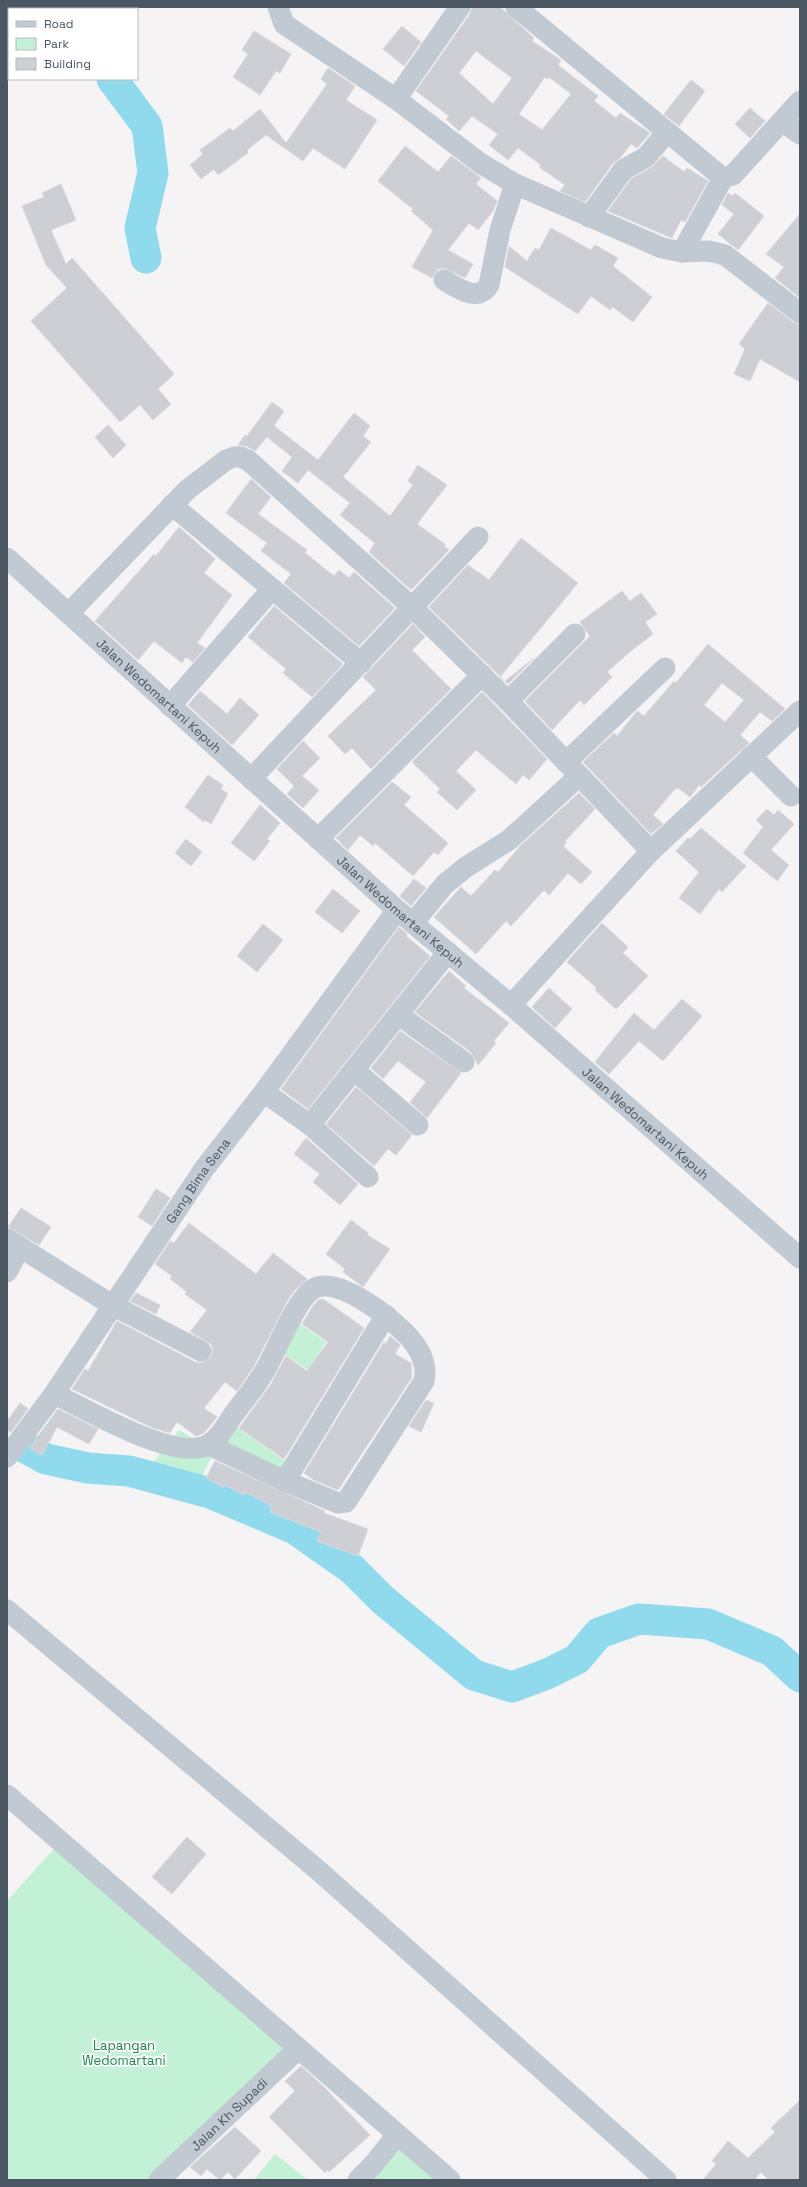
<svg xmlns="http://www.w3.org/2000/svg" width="807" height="2187" viewBox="0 0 807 2187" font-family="'Space Grotesk',sans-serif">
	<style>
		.green { fill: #c3f1d5 }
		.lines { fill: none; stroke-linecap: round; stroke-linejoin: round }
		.river { stroke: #90daee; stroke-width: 31 }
		.building { fill: #cdcfd5; stroke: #d7d9de; fill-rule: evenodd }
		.minor { stroke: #c1cad2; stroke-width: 21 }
		.labels { text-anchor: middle; stroke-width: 3.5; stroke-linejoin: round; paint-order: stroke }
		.street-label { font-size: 13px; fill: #4a5661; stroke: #fff }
		.park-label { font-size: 13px; fill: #17864f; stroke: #fff }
	</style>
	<rect width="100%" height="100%" fill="#f5f3f3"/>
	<!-- green -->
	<path class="green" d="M294 1320 326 1342 308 1370 277 1349Z
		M235 1426 290 1464 282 1477 215 1447Z
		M179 1430 215 1451 199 1481 151 1465Z
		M61 1841 298 2049 159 2180H7V1901Z
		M400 2143 446 2180H367Z
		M275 2154 308 2180H254Z"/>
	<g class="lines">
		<!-- river -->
		<path class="river" d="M37 7 39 9
			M112 79 147 126 153 173 140 228 146 258
			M22 1446 46 1459 88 1468 129 1471 210 1493 295 1529 352 1569 383 1600 474 1675 512 1687 547 1674 577 1659 599 1633 639 1619 708 1624 772 1651 800 1677"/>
	</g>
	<!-- building -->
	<path class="building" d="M472 7H500L534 38 532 41 561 60 558 65 598 96 594 101 616 118 620 113 650 133 637 148 631 144 620 158 613 163 585 202 560 191 565 185 539 167 541 165 518 148 508 160 489 145 498 134 472 116 459 131 446 119 449 116 416 91 470 14ZM476 51 512 78 493 104 459 73ZM545 77 548 79 549 77 571 94 542 130 519 114Z
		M402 26 421 42 404 66 383 49Z
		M254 31 291 54 280 73 276 71 260 95 233 77 248 54 242 50Z
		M328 68 355 86 346 100 377 120 345 169 313 148 303 161 266 135 247 150 248 153 218 175 214 169 201 179 190 165 203 154 200 150 230 128 233 131 260 109 286 143 327 84 321 79Z
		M691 80 705 91 679 126 664 114Z
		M750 108 765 121 750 138 735 124Z
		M405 146 438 172 451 156 481 178 476 184 497 201 493 211 478 230 469 223 448 250 473 264 465 278 444 268 438 269 432 278 412 267 433 230 411 211 413 209 378 181Z
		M663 156 684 172 687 168 708 181 685 222 681 220 672 238 608 211 631 179 652 167Z
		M61 184 76 220 51 230 66 264 72 258 174 374 158 389 171 404 153 420 140 405 120 422 31 321 67 288 46 265 22 206 44 197 42 193Z
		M728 193 733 196 735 193 764 216 738 250 718 234 734 214 722 205Z
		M800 214V298L775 278 784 267 766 254Z
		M551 228 591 250 595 245 618 258 613 266 652 297 633 322 613 307 610 310 591 296 578 314 505 267 509 246 527 261 535 248 539 250Z
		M768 303 793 322 800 325V382L760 359 750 381 734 374 745 349 739 344Z
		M272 402 284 411 274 426 318 460 354 413 370 426 363 436 371 442 343 477 390 516 413 485 408 481 418 465 447 485 417 524 445 544 444 546 449 550 411 590 369 552 375 543 340 515 350 503 308 470 298 483 282 471 292 457 267 437 255 451 246 446 238 445 245 435 247 436Z
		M108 425 126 445 113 458 95 437Z
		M251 479 271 497 258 514 307 550 305 553 334 576 339 570 349 578 354 572 395 608 359 646 284 583 291 574 261 551 267 543 226 513Z
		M179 527 215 559 204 573 232 595 197 643 205 648 193 662 186 657 182 663 154 641 138 660 95 621 154 554 156 556Z
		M521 538 578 583 500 677 503 679 429 607 468 565 489 580Z
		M622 591 630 601 641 593 657 614 645 622 653 634 632 650 607 672 612 677 584 705 580 700 552 730 525 701 590 636 580 622Z
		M274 606 343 664 312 697 283 673 286 669 248 637Z
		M413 624 425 637 412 650 451 689 371 769 352 748 345 754 328 736 376 690 363 677Z
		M708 644 785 709 772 721 760 712 740 735 749 743 701 787 699 785 690 797 678 788 674 790 653 815 663 824 651 834 583 762 614 733 617 736 637 711 644 716 674 681 676 683ZM722 683 744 700 725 722 704 705Z
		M534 658 508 684 505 681Z
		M200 691 227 714 240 698 259 715 232 745 188 705Z
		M482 692 547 759 529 780 523 775 516 784 476 750 456 771 476 790 457 810 437 792 440 789 412 762Z
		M303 741 320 758 302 776 319 790 303 808 287 794 294 786 277 769Z
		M208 775 223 785 221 789 228 794 211 824 205 820 204 822 185 807Z
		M392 782 411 797 404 805 448 843 438 855 434 852 413 876 375 843 373 846 360 835 348 850 336 838Z
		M579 793 595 809 565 841 566 843 563 846 592 872 581 884 568 873 549 895 544 890 511 926 506 921 476 954 434 917 461 887 471 896 495 870 498 872 521 845Z
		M260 805 280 823 267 839 270 841 254 861 231 843Z
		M767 809 774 815 778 810 794 824 771 850 789 865 777 881 743 853 763 827 756 820Z
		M701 828 746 866 722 892 719 889 700 914 679 898 699 872 676 851 688 838 690 839Z
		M186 839 202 852 191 866 175 853Z
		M414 879 426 888 411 906 400 896Z
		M333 889 360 911 342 933 315 912Z
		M602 923 628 947 623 953 648 976 616 1009 595 990 597 988 567 962Z
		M263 924 283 940 257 972 237 956Z
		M399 927 407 934 406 936 430 956 308 1109 281 1089Z
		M449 971 466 986 464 988 509 1023 494 1041 496 1043 478 1065 471 1052 415 1012Z
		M549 988 572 1009 555 1028 532 1007Z
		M682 999 702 1016 663 1061 639 1041 609 1074 595 1062 634 1013 654 1030Z
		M400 1031 461 1073 427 1118 410 1102 426 1082 398 1061 383 1079 371 1068Z
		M356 1087 412 1135 396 1155 388 1149 374 1166 326 1124Z
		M306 1138 358 1184 340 1205 313 1182 320 1174 294 1154Z
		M156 1189 170 1198 152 1226 138 1217Z
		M21 1208 51 1227 39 1245 8 1227Z
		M351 1220 368 1233 367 1235 390 1249 363 1287 343 1272 345 1269 326 1254Z
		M189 1223 256 1274 273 1253 307 1279 294 1291 286 1303 254 1366 237 1391 225 1382 204 1408 217 1417 204 1433 196 1436 177 1422 170 1433 153 1428 72 1389 85 1369 88 1371 117 1321 195 1362 202 1363 211 1357 213 1350 211 1344 190 1332 207 1310 185 1294 187 1292 170 1279 172 1276 155 1264 170 1241 174 1243Z
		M136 1293 160 1305 156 1314 130 1301Z
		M323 1299 364 1328 284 1459 239 1428 271 1384 286 1356 307 1371 328 1342 302 1324 313 1306 318 1300Z
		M390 1336 400 1345 395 1354 411 1363 412 1377 338 1490 314 1480 304 1473 384 1342 386 1344Z
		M426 1400 434 1403 421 1432 409 1426Z
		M20 1403 28 1409 11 1432 7 1430V1421Z
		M58 1409 98 1429 89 1444 57 1427 42 1455 29 1448Z
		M215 1461 325 1511 324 1513 368 1529 358 1556 317 1541 321 1532 270 1512 272 1506 245 1492 244 1495 225 1485 223 1487 206 1478Z
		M187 1837 206 1854 172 1894 152 1877Z
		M301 2066 323 2086 370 2135 329 2172 327 2170 325 2173 269 2117 295 2091 285 2081Z
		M800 2100V2180H768L761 2172 754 2180H703L716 2164 712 2161 728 2141 748 2158 775 2132 771 2128Z
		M235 2127 261 2151 235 2179 228 2172 220 2180 207 2169 201 2176 190 2167Z"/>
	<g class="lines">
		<!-- minor -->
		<g class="minor">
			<path d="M278 7 284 24 396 99 480 163 515 184 662 248 682 252 709 251 725 255 800 313"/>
			<path d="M516 7 723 178 733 175 800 101"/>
			<path d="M396 99 460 7"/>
			<path d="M782 121 800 134"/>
			<path d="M589 217 623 170 646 157 667 132"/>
			<path d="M682 252 723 178"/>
			<path d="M444 280C458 288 477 303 489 285L500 230 515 184"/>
			<path d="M172 505 361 663"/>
			<path id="s1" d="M7 558 397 910 511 1005 800 1258"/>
			<path d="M69 613 187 490 226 460 234 457H241L249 461 413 608 508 701 651 851"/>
			<path d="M508 701 575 634"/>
			<path d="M170 706 272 589"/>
			<path d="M751 756 791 796"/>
			<path d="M566 762 665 668"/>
			<path d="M251 779 478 537"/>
			<path d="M318 839 482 675"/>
			<path d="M413 923 445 884 466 867 509 840 578 777"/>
			<path d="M511 1005 651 851 800 711"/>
			<path d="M399 1015 464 1062"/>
			<path d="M354 1070 418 1125"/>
			<path d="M264 1092 310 1125"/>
			<path d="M368 1177 310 1125 448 952"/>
			<path d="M7 1239 112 1305 201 1351"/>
			<path d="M7 1272 20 1248"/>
			<path d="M54 1394C89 1410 166 1457 203 1447 215 1444 227 1425 233 1415 245 1399 259 1383 268 1365 277 1349 299 1292 317 1287 343 1280 388 1316 405 1333 418 1346 428 1363 424 1381L346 1502 338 1503 285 1481"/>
			<path d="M209 1445 285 1481 386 1315"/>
			<path id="s2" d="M7 1457 54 1394 204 1169 264 1092 397 910"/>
			<path d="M7 1610 319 1871 666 2180"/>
			<path d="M7 1795 450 2180"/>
			<path id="s3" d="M159 2180 298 2049"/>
			<path d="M358 2180 373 2165 397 2135"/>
		</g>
	</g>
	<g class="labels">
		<!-- street labels -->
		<g class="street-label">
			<text dy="5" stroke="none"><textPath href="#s1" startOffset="205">Jalan Wedomartani Kepuh</textPath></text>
			<text dy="5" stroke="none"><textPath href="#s1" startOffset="529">Jalan Wedomartani Kepuh</textPath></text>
			<text dy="5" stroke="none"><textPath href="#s1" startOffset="853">Jalan Wedomartani Kepuh</textPath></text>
			<text dy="5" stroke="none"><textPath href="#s2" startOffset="336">Gang Bima Sena</textPath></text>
			<text dy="5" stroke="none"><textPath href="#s3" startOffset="96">Jalan Kh Supadi</textPath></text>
		</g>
		<!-- park labels -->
		<g class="park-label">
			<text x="124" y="2050">Lapangan<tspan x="124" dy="15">Wedomartani</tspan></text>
		</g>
	</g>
	<!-- border -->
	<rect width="807" height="2187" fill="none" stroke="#4a5661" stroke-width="16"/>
	<!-- legend -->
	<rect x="8" y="8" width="130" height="72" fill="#ffffff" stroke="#b7bbc0"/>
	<rect x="16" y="21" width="20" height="6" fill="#c1cad2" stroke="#b7bbc0"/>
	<text x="44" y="28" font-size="12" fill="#4a5661">Road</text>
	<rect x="16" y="38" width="20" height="12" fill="#c3f1d5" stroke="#b7bbc0"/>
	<text x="44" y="48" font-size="12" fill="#4a5661">Park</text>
	<rect x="16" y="58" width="20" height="12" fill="#cdcfd5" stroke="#b7bbc0"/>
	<text x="44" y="68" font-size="12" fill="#4a5661">Building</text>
</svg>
